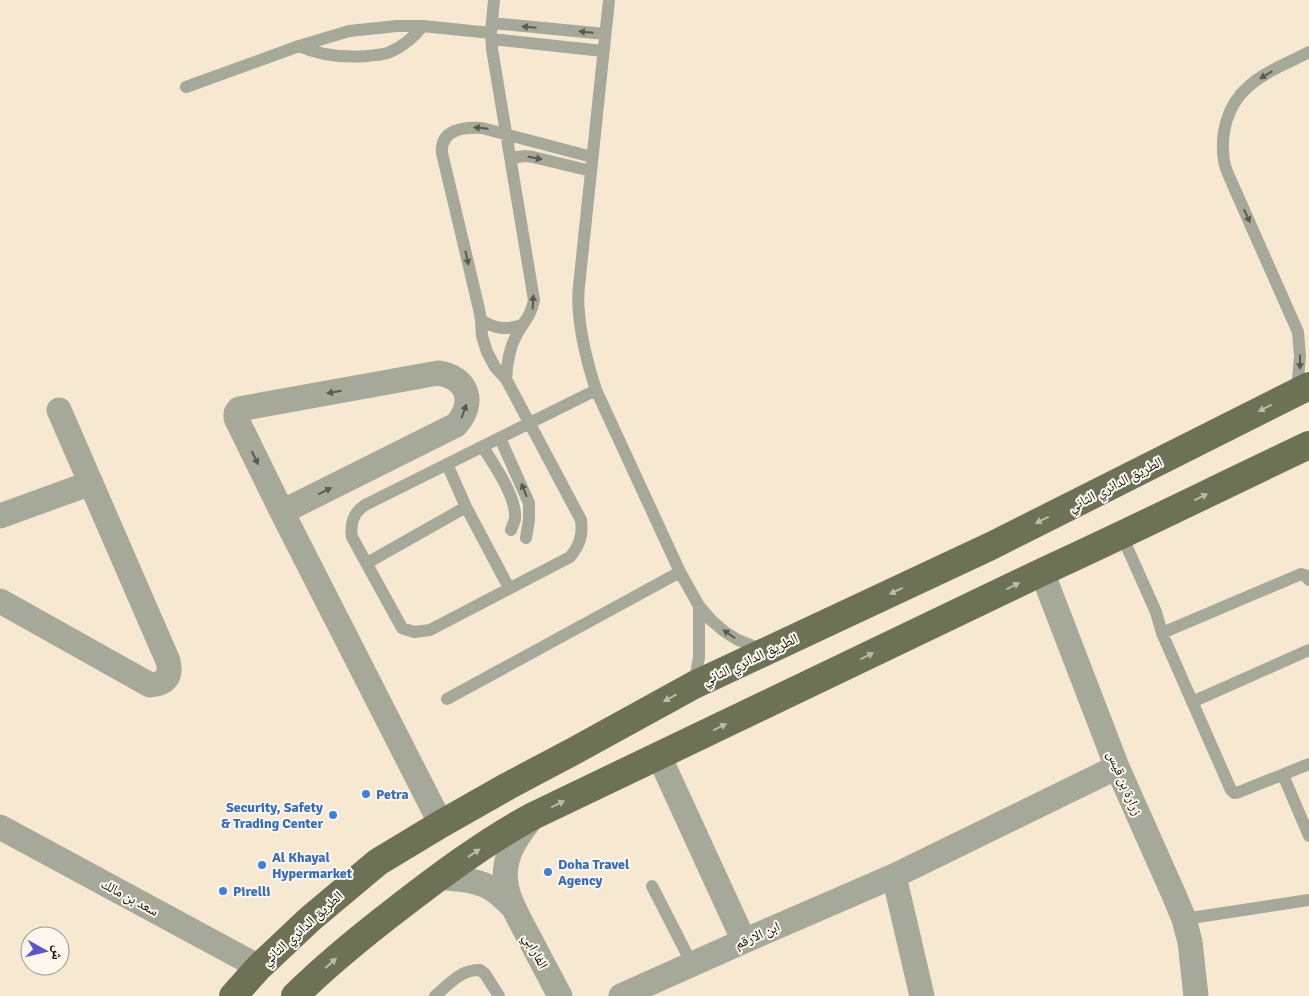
<svg xmlns="http://www.w3.org/2000/svg" width="1309" height="996" viewBox="0 0 1309 996" font-family="Signika,'Noto Naskh Arabic',sans-serif">
	<style>
		.lines { fill: none; stroke-linecap: round; stroke-linejoin: round }
		.lane { stroke: #a6a899; stroke-width: 12 }
		.street { stroke: #a6a899; stroke-width: 25 }
		.primary { stroke: #6d7156; stroke-width: 28 }
		.oneway { fill: #5b5a4f }
		.oneway2 { fill: #bcbbaa }
		.shop-dot { fill: #3f7fe0; stroke: #fdf7ee; stroke-width: 2 }
		.labels { text-anchor: middle; stroke-width: 4; stroke-linejoin: round; paint-order: stroke }
		.street-label { font-size: 14px; fill: #100c05; stroke: #fdf7ee }
		.shop-label { font-size: 14px; font-weight: bold; fill: #366cbe; stroke: #fdf7ee; text-anchor: start }
	</style>
	<rect width="100%" height="100%" fill="#f7e8d2"/>
	<g class="lines">
		<!-- lane -->
		<path class="lane" d="M494 0 491 33 492 49 534 300C531 317 523 322 516 336 509 349 507 364 506 379
			M609 0 579 286C578 295 578 304 579 313 581 339 588 365 596 390L680 572 699 606 711 620 725 632 738 640 763 650
			M492 23 605 34
			M492 39 603 51
			M299 46C322 56 343 58 367 56 375 55 383 55 390 52 404 46 414 37 423 26
			M186 87 299 46 349 31 397 26H423L491 33
			M592 157 482 128C464 127 440 129 442 153L479 309 481 320 482 336 487 352 495 367 506 379 581 520C583 535 580 545 570 557L430 630 414 632 402 628 352 537C350 523 353 513 365 505L596 390
			M510 158 525 156 533 157 591 171
			M481 320C495 329 507 330 522 325
			M1297 391 1300 356 1298 332 1232 183C1229 176 1225 168 1224 161 1220 134 1227 105 1248 87 1265 71 1289 63 1309 52
			M500 438 529 503V520L526 538
			M483 447C494 465 517 497 515 519 514 523 512 527 511 530
			M447 464 466 507 509 588
			M1122 536 1156 612 1162 633 1231 790 1234 793 1239 792 1309 764
			M367 563 466 507
			M1162 633 1301 574 1305 575 1309 580
			M694 685 699 657V606
			M447 699 680 572
			M1192 702 1309 650
			M1283 775 1309 836
			M652 886 692 964
			M1184 919 1309 900
			M435 996C448 985 461 969 480 970L485 974 499 996"/>
		<!-- street -->
		<path class="street" d="M282 512 456 425C476 403 468 377 438 373L239 409 236 413V418L282 512 441 824
			M0 516 91 483
			M1042 572 1117 767 1174 895 1184 919 1190 942 1196 996
			M0 601 150 685C165 684 172 677 168 661L59 410
			M659 756 744 941
			M533 816C522 831 509 846 506 866 501 893 521 921 533 945 542 962 551 979 560 996
			M0 827 259 967
			M894 876 922 996
			M438 877C456 879 477 879 492 889 500 894 506 901 513 907
			M621 996 744 941 894 876 1117 767"/>
		<!-- primary -->
		<path class="primary" d="M233 996 259 967 310 919 378 862 441 824 508 786 574 751 694 685 991 546 1309 386
			M295 996C327 964 362 936 397 909 441 875 485 842 533 816L1042 572C1132 531 1220 487 1309 445"/>
	</g>
	<!-- one-way arrows -->
	<defs><path id="oneway-solid" d="M-6-.8H1V-3.2L6.5 0L1 3.2V.8H-6Z" transform="scale(1.25)"/></defs>
	<g class="oneway">
		<use href="#oneway-solid" transform="translate(529 27) rotate(-175)"/>
		<use href="#oneway-solid" transform="translate(586 32) rotate(-175)"/>
		<use href="#oneway-solid" transform="translate(1266 75) rotate(149)"/>
		<use href="#oneway-solid" transform="translate(481 128) rotate(-174)"/>
		<use href="#oneway-solid" transform="translate(535 158) rotate(11)"/>
		<use href="#oneway-solid" transform="translate(1247 216) rotate(66)"/>
		<use href="#oneway-solid" transform="translate(467 258) rotate(77)"/>
		<use href="#oneway-solid" transform="translate(533 302) rotate(-87)"/>
		<use href="#oneway-solid" transform="translate(1300 362) rotate(91)"/>
		<use href="#oneway-solid" transform="translate(334 392) rotate(170)"/>
		<use href="#oneway-solid" transform="translate(464 411) rotate(-70)"/>
		<use href="#oneway-solid" transform="translate(255 458) rotate(64)"/>
		<use href="#oneway-solid" transform="translate(524 490) rotate(-112)"/>
		<use href="#oneway-solid" transform="translate(325 491) rotate(-27)"/>
		<use href="#oneway-solid" transform="translate(729 634) rotate(-145)"/>
	</g>
	<g class="oneway2">
		<use href="#oneway-solid" transform="translate(1265 408) rotate(153)"/>
		<use href="#oneway-solid" transform="translate(1201 497) rotate(-26)"/>
		<use href="#oneway-solid" transform="translate(1042 520) rotate(153)"/>
		<use href="#oneway-solid" transform="translate(1013 586) rotate(-26)"/>
		<use href="#oneway-solid" transform="translate(896 591) rotate(155)"/>
		<use href="#oneway-solid" transform="translate(867 656) rotate(-26)"/>
		<use href="#oneway-solid" transform="translate(670 698) rotate(151)"/>
		<use href="#oneway-solid" transform="translate(720 727) rotate(-26)"/>
		<use href="#oneway-solid" transform="translate(558 804) rotate(-26)"/>
		<use href="#oneway-solid" transform="translate(474 853) rotate(-34)"/>
		<use href="#oneway-solid" transform="translate(331 963) rotate(-42)"/>
	</g>
	<!-- markers -->
	<g class="shop-dot">
		<circle cx="366" cy="794" r="5"/>
		<circle cx="333" cy="815" r="5"/>
		<circle cx="262" cy="865" r="5"/>
		<circle cx="548" cy="872" r="5"/>
		<circle cx="223" cy="891" r="5"/>
	</g>
	<g class="labels">
		<!-- street labels -->
		<g class="street-label">
			<text transform="translate(1115 484) rotate(-27)" y="5">الطريق الدائري الثاني</text>
			<text transform="translate(750 659) rotate(-25)" y="5">الطريق الدائري الثاني</text>
			<text transform="translate(1125 783) rotate(67)" y="5">زرارة بن قيس</text>
			<text transform="translate(130 897) rotate(28)" y="5">سعد بن مالك</text>
			<text transform="translate(302 928) rotate(-42)" y="5">الطريق الدائري الثاني</text>
			<text transform="translate(757 935) rotate(-24)" y="5">ابن الارقم</text>
			<text transform="translate(536 951) rotate(62)" y="5">الفارابي</text>
		</g>
		<!-- shop labels -->
		<g class="shop-label">
			<text x="376" y="799">Petra</text>
			<text x="323" y="812" text-anchor="end">Security, Safety<tspan x="323" dy="16">&amp; Trading Center</tspan></text>
			<text x="272" y="862">Al Khayal<tspan x="272" dy="16">Hypermarket</tspan></text>
			<text x="558" y="869">Doha Travel<tspan x="558" dy="16">Agency</tspan></text>
			<text x="233" y="896">Pirelli</text>
		</g>
	</g>
	<!-- north arrow -->
	<g transform="translate(45 951) rotate(98)"><circle r="24" fill="#fdf7ee" stroke="#9e9991"/>
	<path d="M0-4L9 19L0 12L-9 19Z" fill="#5e54cc"/>
	<text y="-8" font-size="14" font-weight="bold" text-anchor="middle" fill="#100c05">ش</text>
	</g>
</svg>
